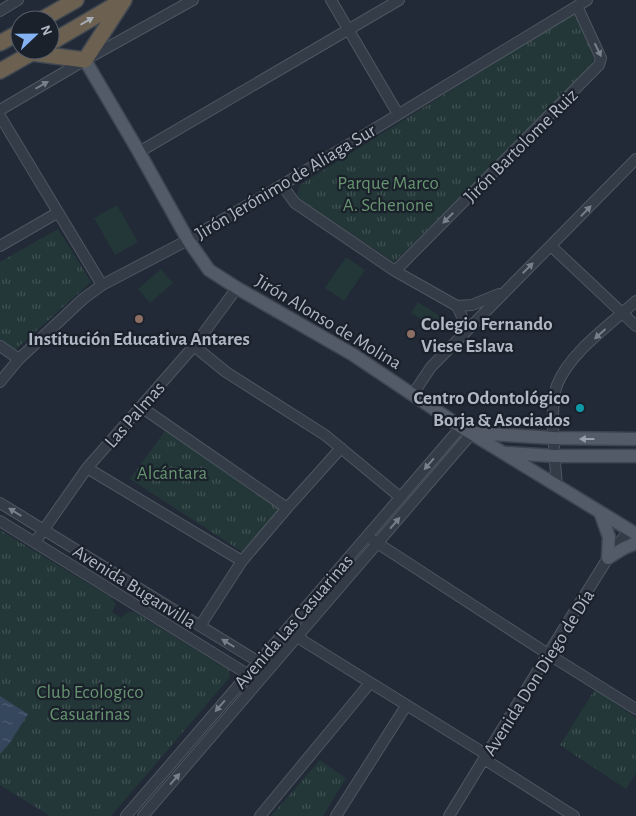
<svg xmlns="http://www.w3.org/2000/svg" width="636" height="816" viewBox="0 0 636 816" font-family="'Alegreya Sans',sans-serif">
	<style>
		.grass { fill: #243738 }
		.park { fill: url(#park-tufts) }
		.water { fill: url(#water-ripples) }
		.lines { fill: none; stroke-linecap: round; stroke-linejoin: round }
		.minor-casing { stroke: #4e5761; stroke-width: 12 }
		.major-casing { stroke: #3d4550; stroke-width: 15 }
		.highway-casing { stroke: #3f4751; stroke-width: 18 }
		.minor { stroke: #343c47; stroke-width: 10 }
		.major { stroke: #525b67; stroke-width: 12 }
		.highway { stroke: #6c6151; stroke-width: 15 }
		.oneway { fill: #a7aeb8 }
		.oneway2 { fill: #77808b }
		.oneway3 { fill: #97a0ac }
		.education-dot { fill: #8d6e63; stroke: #1a212b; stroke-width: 2 }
		.culture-dot { fill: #0f9aa8; stroke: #1a212b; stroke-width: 2 }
		.labels { text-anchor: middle; stroke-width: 4.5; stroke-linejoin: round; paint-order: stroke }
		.street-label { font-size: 19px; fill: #aeb7c3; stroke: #1a212b }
		.park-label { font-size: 19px; fill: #679370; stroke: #1a212b }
		.poi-label { font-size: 19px; font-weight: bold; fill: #aeb7c3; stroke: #1a212b; text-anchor: start }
	</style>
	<defs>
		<pattern id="park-tufts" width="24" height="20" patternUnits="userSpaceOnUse" patternTransform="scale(1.25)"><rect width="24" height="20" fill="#243738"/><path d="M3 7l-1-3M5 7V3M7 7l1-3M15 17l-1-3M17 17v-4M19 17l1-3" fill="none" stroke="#415253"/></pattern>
		<pattern id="water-ripples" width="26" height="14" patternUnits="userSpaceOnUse" patternTransform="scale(1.25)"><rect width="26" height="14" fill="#35475d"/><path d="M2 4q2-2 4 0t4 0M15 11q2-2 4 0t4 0" fill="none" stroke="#505f73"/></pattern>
	</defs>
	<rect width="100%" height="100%" fill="#212a36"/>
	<!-- grass -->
	<path class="grass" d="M117 205 138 242 115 255 94 218Z
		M346 257 365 270 344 301 325 288Z
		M161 269 173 283 150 303 138 289Z
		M418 302 443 318 436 329 411 313Z"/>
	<!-- park -->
	<path class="park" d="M574 13 592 44 594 59 585 75 394 262 304 203 297 196 300 185Z
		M58 229 91 282 15 350 0 340V262Z
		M165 431 279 509 244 553 130 479Z
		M0 530 112 598 116 605 112 612 121 618 128 612H134L229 670 230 677 111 816H50L0 785Z
		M595 689 636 718V773L626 789 560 745Z
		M320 760 346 778 323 816H271Z"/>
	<!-- water -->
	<path class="water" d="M0 696 28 714 9 744 0 754Z"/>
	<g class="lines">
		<!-- minor casing -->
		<g class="minor-casing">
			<path id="minor" d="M331 0 398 114
				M0 11 18 0
				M0 110 85 60 193 0
				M0 116 102 285
				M139 152 399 0
				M282 185 295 203 395 271 457 306 465 323 466 331
				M0 246 57 213
				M551 246 636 326
				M395 271 599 65 601 58 577 6
				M457 306 472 305 499 294
				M0 346 19 359
				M194 346 226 372 325 435 400 497
				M0 382 19 359 83 299 102 285 188 240 282 185 587 0
				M413 394 431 367 636 159
				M141 407 287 508
				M87 468 242 561
				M557 486C555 461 549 407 557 385 570 352 610 325 636 301
				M0 503 262 664
				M0 521 252 677
				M371 539 548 654 636 709
				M35 542 87 468 194 346 237 288
				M200 626 242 561 287 508 341 448
				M293 633 305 642 487 755
				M484 759 574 816
				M126 816 461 427
				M143 816 472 433
				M260 816 370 683
				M336 816 406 706
				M449 816 548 654 608 558 629 530"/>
		</g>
		<!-- major casing -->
		<g class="major-casing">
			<path id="major" d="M85 60 139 152 188 240 209 270 237 288 352 354 461 427 636 534
				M474 433 554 438 636 439
				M506 453 555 456H636
				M600 512 609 537 608 558
				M608 558 624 548 636 543"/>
		</g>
		<!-- highway casing -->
		<g class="highway-casing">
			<path id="highway" d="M41 20 76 0
				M0 43 20 32
				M50 43 120 2
				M32 53 85 60 124 0
				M0 71 37 50"/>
		</g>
		<!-- minor -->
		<use href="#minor" class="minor"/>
		<!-- major -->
		<use href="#major" class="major"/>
		<!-- highway -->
		<use href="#highway" class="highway"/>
	</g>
	<!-- one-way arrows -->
	<defs><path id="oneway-solid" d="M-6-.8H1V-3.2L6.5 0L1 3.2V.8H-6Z" transform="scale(1.25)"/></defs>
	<use class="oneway" href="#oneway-solid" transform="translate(87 21) rotate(-30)"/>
	<g class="oneway2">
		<use href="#oneway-solid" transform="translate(598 50) rotate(64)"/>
		<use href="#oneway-solid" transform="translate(42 85) rotate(-30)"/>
		<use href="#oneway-solid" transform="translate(586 211) rotate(-46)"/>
		<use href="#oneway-solid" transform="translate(448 218) rotate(135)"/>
		<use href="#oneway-solid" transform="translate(528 268) rotate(-45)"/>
		<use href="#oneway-solid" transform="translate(600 334) rotate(138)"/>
		<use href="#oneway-solid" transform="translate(429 464) rotate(131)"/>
		<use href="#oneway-solid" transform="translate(15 512) rotate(-148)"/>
		<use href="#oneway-solid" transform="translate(395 523) rotate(-49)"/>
		<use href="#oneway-solid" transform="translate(228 643) rotate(-148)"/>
		<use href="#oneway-solid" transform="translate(220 706) rotate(131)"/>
		<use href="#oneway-solid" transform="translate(175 779) rotate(-49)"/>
	</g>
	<use class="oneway3" href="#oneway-solid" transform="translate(587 439) rotate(-180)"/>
	<!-- markers -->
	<g class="education-dot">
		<circle cx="139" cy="319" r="5"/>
		<circle cx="411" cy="334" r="5"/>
	</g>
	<circle class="culture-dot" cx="580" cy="408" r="5"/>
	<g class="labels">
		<!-- street labels -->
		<g class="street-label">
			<text transform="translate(520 145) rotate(-45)" y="7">Jirón Bartolome Ruiz</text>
			<text transform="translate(285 181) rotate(-31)" y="7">Jirón Jerónimo de Aliaga Sur</text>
			<text transform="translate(329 321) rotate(31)" y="7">Jirón Alonso de Molina</text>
			<text transform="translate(134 414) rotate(-49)" y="7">Las Palmas</text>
			<text transform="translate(135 586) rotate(32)" y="7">Avenida Buganvilla</text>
			<text transform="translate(293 621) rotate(-49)" y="7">Avenida Las Casuarinas</text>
			<text transform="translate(538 672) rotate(-58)" y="7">Avenida Don Diego de Día</text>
		</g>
		<!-- park labels -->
		<g class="park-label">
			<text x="388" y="189">Parque Marco<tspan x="388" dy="22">A. Schenone</tspan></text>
			<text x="172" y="479">Alcántara</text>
			<text x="90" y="698">Club Ecologico<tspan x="90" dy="22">Casuarinas</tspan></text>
		</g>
		<!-- poi labels -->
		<g class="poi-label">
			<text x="421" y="330">Colegio Fernando<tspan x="421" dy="22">Viese Eslava</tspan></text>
			<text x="139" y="345" text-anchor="middle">Institución Educativa Antares</text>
			<text x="570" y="404" text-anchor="end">Centro Odontológico<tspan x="570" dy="22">Borja &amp; Asociados</tspan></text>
		</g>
	</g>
	<!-- north arrow -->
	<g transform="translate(35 35) rotate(68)"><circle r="24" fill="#1a212b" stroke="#555d68"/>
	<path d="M0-4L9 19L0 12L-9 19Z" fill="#84b2f3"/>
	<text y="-8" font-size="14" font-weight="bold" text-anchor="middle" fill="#aeb7c3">N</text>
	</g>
</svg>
